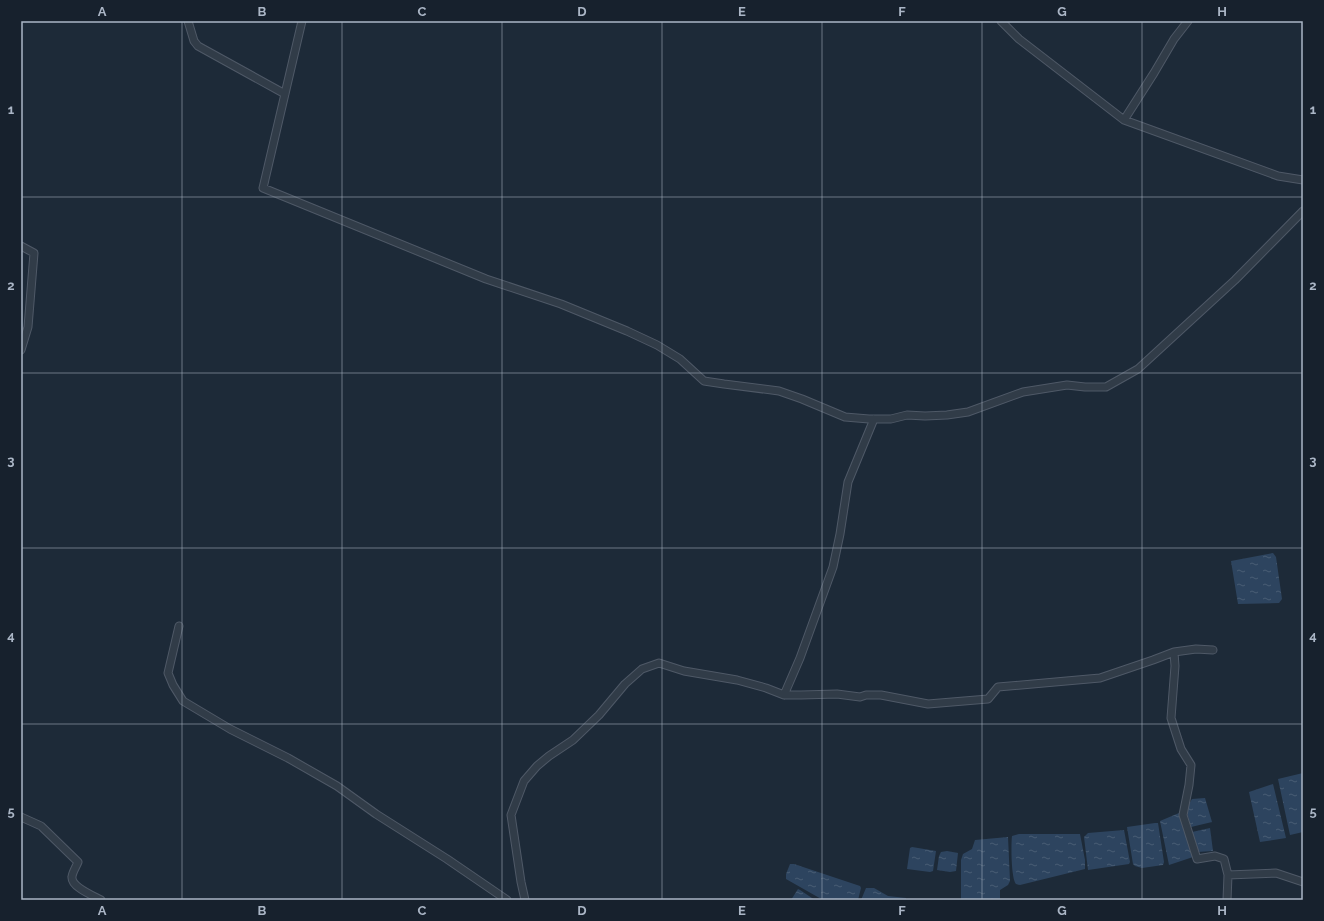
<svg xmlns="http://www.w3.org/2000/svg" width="1324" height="921" viewBox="0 0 1324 921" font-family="Raleway,sans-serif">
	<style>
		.water { fill: url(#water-ripples) }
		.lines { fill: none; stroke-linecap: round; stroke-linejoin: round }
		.minor-casing { stroke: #4f5967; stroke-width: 9 }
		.minor { stroke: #313c48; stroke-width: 7 }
		.grid { fill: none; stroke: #abb6c6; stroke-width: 1; stroke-opacity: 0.55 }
		.neatline { fill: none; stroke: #abb6c6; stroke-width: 1.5 }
		.grid-label { font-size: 13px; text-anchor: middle; font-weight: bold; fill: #abb6c6 }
	</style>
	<defs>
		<pattern id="water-ripples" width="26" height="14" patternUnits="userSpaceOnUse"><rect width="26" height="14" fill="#2d445f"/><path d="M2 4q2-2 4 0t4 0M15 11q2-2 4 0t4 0" fill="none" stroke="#495d74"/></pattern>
	</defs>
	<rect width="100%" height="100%" fill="#1d2a38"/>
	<!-- water -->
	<path class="water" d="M1273 553 1276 557 1282 599 1279 603 1238 604 1231 561Z
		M1303 773V832L1290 835 1278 779Z
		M1273 784 1286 838 1260 842 1249 792Z
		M1205 798 1212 822 1191 827 1186 809 1192 799Z
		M1179 813 1193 857 1169 865 1160 821Z
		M1155 823H1158L1164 862 1163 865 1142 868 1135 866 1133 864 1127 827Z
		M1210 828 1213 851 1197 852 1192 832Z
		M1124 830 1130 862 1129 864 1088 870 1084 837 1088 833Z
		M1019 834H1080L1085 860V869L1020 885 1016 884C1011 878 1011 844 1012 836Z
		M1008 837 1010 881 1008 885 1000 890V900H961V860L963 854 972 849 975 840Z
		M912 847 936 851 933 871 930 872 907 869 910 848Z
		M947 851 958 853 956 871 950 872 937 870 939 856 941 852Z
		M790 864H794L860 886 861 888 858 900H823L786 879V874Z
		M866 888H874L888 896 906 898V900H861Z
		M798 889 800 890 815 900H791Z"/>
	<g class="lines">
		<!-- minor casing -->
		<g class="minor-casing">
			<path id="minor" d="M188 21 194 41 198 46 285 94
				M302 21 263 188 486 279 561 304 627 331 657 345 680 359 704 381 724 384 779 391 802 399 845 417 869 419H891L907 415 925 416 947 415 968 412 1023 392 1067 385 1085 387H1106L1138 369 1235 280 1303 211
				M1001 21 1019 39 1124 120 1278 176 1303 180
				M1124 120 1154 73 1174 39 1188 21
				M21 246 34 253 28 327 21 350
				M179 626 168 673 173 685 183 701 230 729 288 758 337 786 376 814 447 859 507 900
				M1174 652 1175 666 1171 718 1181 749 1191 765 1189 785 1183 815 1197 859 1215 856 1224 859 1228 875 1227 900
				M784 695H801L837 694 860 697 866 695H881L928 704 988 699 998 687 1100 678 1153 660 1174 652 1196 649 1213 650
				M21 817 41 826 78 862C76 867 72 873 72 877 71 887 94 896 101 900
				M1228 875 1276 873 1303 882
				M525 900 521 882 511 815 524 781 537 766 549 756 573 740 599 715 625 684 642 669 659 663 684 671 737 680 766 688 784 695 800 658 833 567 840 534 848 482 874 419"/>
		</g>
		<!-- minor -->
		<use href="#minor" class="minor"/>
	</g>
	<!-- grid -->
	<path class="grid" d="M182 21V900M342 21V900M502 21V900M662 21V900M822 21V900M982 21V900M1142 21V900M21 197H1303M21 373H1303M21 548H1303M21 724H1303"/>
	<!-- border -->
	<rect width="1324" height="921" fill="none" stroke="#17212d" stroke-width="44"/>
	<rect x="22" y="22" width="1280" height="877" class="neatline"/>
	<g class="grid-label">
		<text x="102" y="16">A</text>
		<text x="262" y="16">B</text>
		<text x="422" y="16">C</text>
		<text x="582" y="16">D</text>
		<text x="742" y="16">E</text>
		<text x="902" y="16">F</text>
		<text x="1062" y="16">G</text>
		<text x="1222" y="16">H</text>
		<text x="11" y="114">1</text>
		<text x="1313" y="114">1</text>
		<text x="11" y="290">2</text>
		<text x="1313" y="290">2</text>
		<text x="11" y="465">3</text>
		<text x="1313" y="465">3</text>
		<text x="11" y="640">4</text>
		<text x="1313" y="640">4</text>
		<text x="11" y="816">5</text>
		<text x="1313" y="816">5</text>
		<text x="102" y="915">A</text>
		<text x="262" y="915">B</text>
		<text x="422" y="915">C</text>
		<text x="582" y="915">D</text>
		<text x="742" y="915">E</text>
		<text x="902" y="915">F</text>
		<text x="1062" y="915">G</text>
		<text x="1222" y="915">H</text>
	</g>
</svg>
